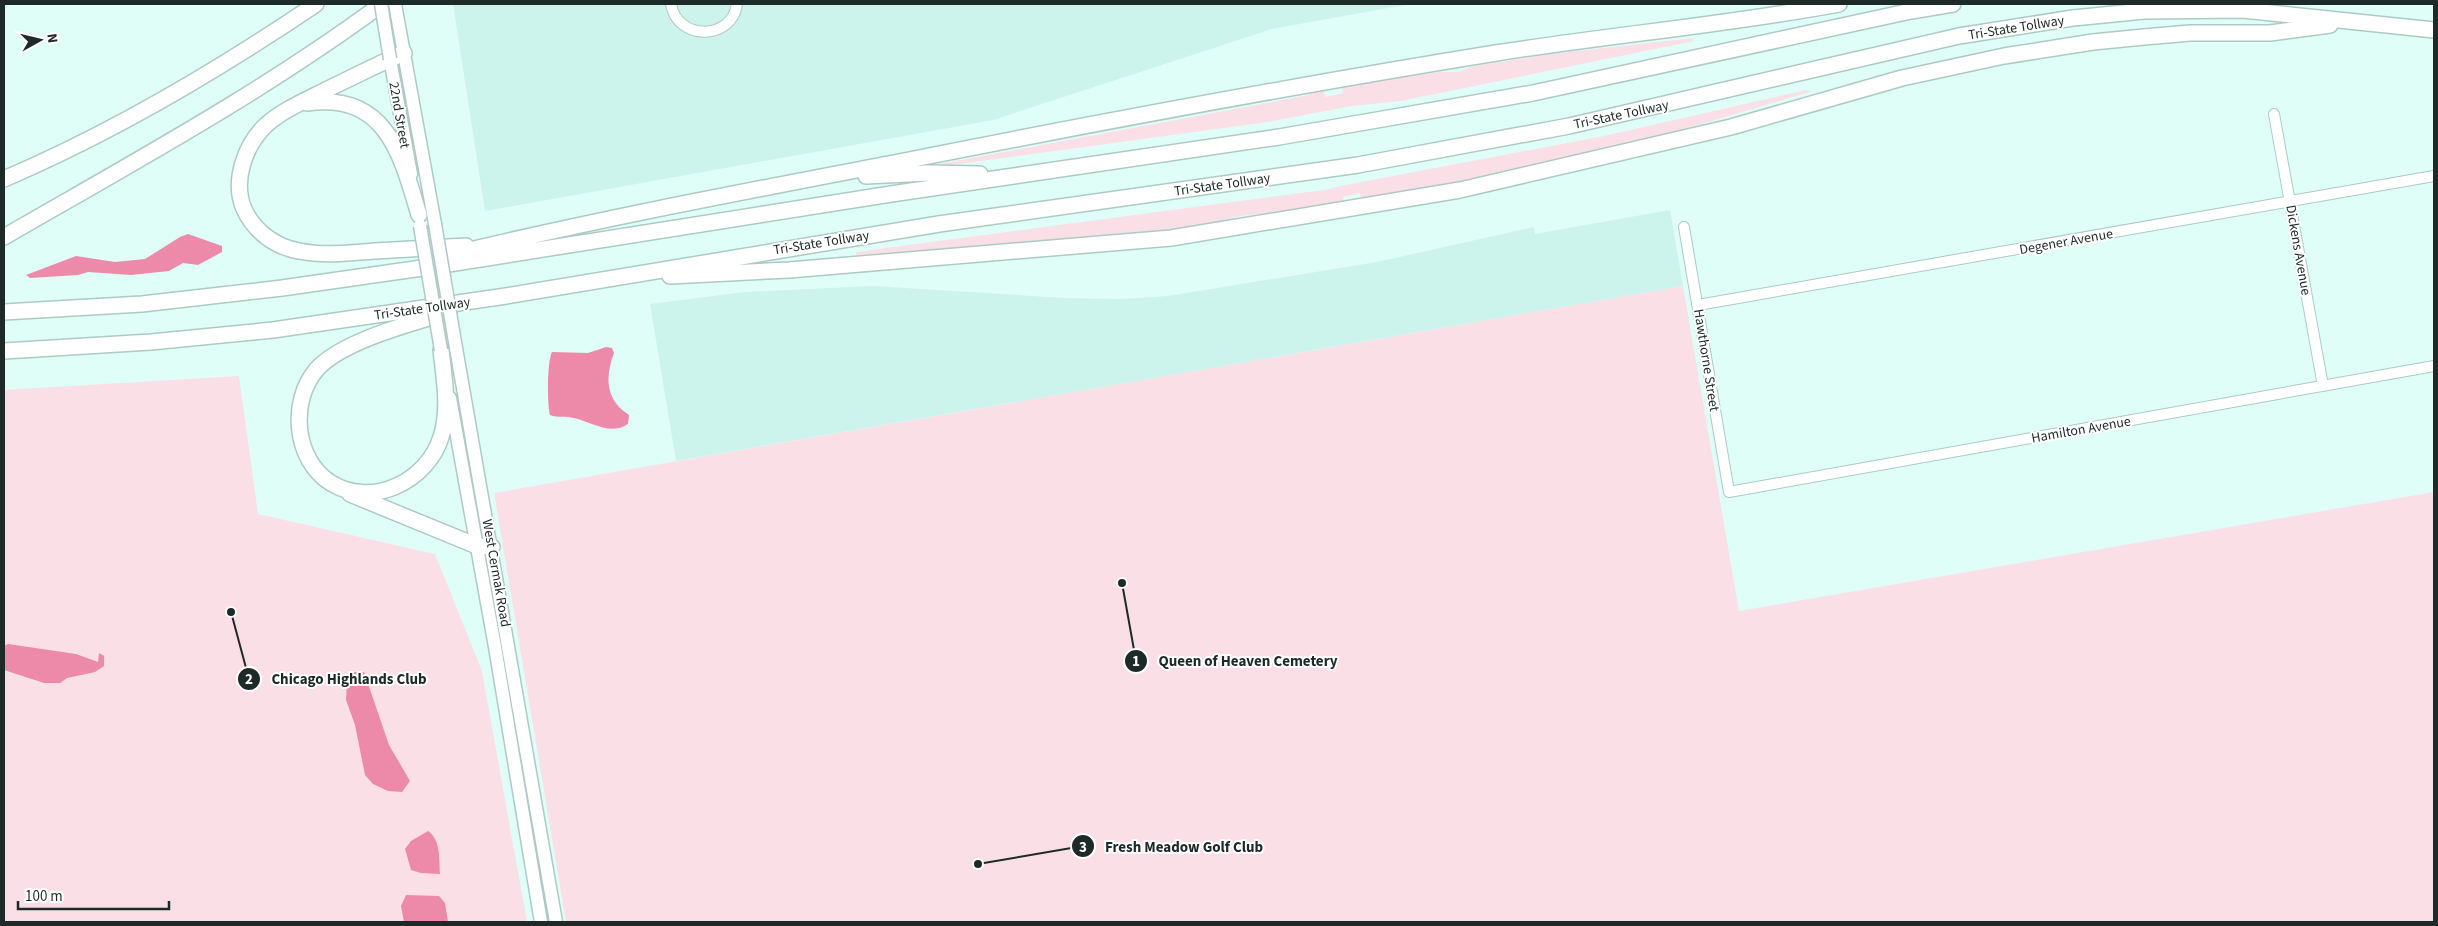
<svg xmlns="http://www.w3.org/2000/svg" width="2438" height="926" viewBox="0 0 2438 926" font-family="'Source Sans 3',sans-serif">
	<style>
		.built { fill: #ccf4ec }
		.green { fill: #fbdfe7 }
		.water { fill: #ed89a9 }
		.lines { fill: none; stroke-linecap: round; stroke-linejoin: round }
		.minor-casing { stroke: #adcac5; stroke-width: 12 }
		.major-casing { stroke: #adcac5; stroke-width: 15 }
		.highway-casing { stroke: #adcac5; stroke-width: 18 }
		.minor { stroke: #fff; stroke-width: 10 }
		.major { stroke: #fff; stroke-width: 12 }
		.highway { stroke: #fff; stroke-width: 15 }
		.major-bridge-casing { stroke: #adcac5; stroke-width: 15; stroke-linecap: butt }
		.major-bridge { stroke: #fff; stroke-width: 12 }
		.labels { text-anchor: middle; stroke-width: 4; stroke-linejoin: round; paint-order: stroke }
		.street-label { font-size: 14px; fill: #1e2a28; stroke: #fff }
		.leader { fill: none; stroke: #1e2a28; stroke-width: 2 }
		.callout-dot { fill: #1e2a28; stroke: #fff; stroke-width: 2 }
		.mark-label { font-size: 15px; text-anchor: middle; font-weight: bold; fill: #fff }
		.callout-label { font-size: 15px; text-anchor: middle; font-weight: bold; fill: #1e2a28; stroke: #fff; stroke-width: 4; stroke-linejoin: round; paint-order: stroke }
	</style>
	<rect width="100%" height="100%" fill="#dffef8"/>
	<!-- built -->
	<path class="built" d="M453 4H1410L1272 29 993 120 485 211Z
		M1670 210 1683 286 676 461 650 304 745 292 873 286 1065 298 1121 299 1168 296 1377 262 1534 227 1535 234Z"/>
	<!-- green -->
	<path class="green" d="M1693 38 1694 41 1401 101 1352 106 1268 122 929 168V166L1309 95V93L1324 90 1325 97 1343 93 1341 85 1440 72H1459L1474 66 1559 53Z
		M1806 90 1813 91 1671 133 1527 168 1361 200 1360 193 1343 197 1344 205 1240 216 1211 224 1129 235 856 255V252L1331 189 1335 187 1604 136Z
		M1683 286 1739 611 2434 492V922H566L494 493Z
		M239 376 258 514 435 554 482 671 527 922H4V390Z"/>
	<!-- water -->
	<path class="water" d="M188 234 222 246V252L198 265 183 263 169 271 131 275 88 272 78 275 30 278 26 275 76 256 115 262 145 259 180 237Z
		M606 347 612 348 614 353C605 377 605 400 629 415L628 424C610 436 592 422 574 418 566 416 558 418 550 415 547 405 547 361 552 352L588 353Z
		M8 644 76 654 98 662 99 653 104 656V666L95 672 67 678 60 683H44L4 670V646Z
		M354 672H364L389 745 410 781 402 792 388 791 373 784 365 775 355 725 346 700 347 682Z
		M428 831C441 840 439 859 440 874L421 873 411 870 405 849 411 841Z
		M406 895 439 896 445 903 448 922H404L401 906Z"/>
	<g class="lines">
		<!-- minor casing -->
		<g class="minor-casing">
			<path id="minor" d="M671 4C677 41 732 41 737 4
				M2274 114 2323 386
				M1684 227 1729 492 2434 366
				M1698 305 2434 176"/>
		</g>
		<!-- major casing -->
		<g class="major-casing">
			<path id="major" d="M395 4 435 224
				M390 59 411 174
				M456 348 556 922
				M450 398 495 647 541 922"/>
		</g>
		<!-- highway casing -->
		<g class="highway-casing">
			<path id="highway" d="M404 53C378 64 353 77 328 89 307 100 284 109 266 125 245 145 232 181 244 209 254 231 275 247 299 251 324 256 350 253 375 251 405 249 436 248 466 246
				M307 103C386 92 401 154 419 215
				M866 176 928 173 980 174
				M4 179C114 132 217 71 316 4
				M4 237C132 163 263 92 382 4
				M453 254C602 218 753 190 904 161 1100 122 1298 85 1496 53 1610 35 1725 25 1839 4
				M670 276 789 270 1171 238 1460 190 1731 127 1902 78 2004 56 2093 42 2144 37 2190 33H2270L2330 25
				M4 312 142 304 282 288 436 266 891 194 1279 137 1533 93 1911 11 1953 4
				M441 350C444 377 450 410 441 437 428 480 373 509 331 483 294 460 289 401 317 369 342 341 412 323 449 312
				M4 351 151 342 273 330 506 296 939 224 1358 165 1569 126 1959 36 2073 18 2144 11 2243 10 2434 30
				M350 494 477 546 492 547"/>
		</g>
		<!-- minor -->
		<use href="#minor" class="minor"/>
		<!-- major -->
		<use href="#major" class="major"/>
		<!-- highway -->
		<use href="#highway" class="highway"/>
		<!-- major-bridge casing -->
		<g class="major-bridge-casing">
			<path id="major-bridge" d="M381 4 390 59
				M435 224 456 348
				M420 226 441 350"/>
		</g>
		<!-- major-bridge -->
		<use href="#major-bridge" class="major-bridge"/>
	</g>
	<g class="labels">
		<!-- street labels -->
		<g class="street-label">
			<text transform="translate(2016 27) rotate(-9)" y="5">Tri-State Tollway</text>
			<text transform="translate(1621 114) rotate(-12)" y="5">Tri-State Tollway</text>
			<text transform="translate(400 115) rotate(80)" y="5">22nd Street</text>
			<text transform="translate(1222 184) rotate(-8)" y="5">Tri-State Tollway</text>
			<text transform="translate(2066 241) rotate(-10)" y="5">Degener Avenue</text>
			<text transform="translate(821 242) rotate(-9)" y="5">Tri-State Tollway</text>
			<text transform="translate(2299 250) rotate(80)" y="5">Dickens Avenue</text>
			<text transform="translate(422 308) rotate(-8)" y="5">Tri-State Tollway</text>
			<text transform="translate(1707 360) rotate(81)" y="5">Hawthorne Street</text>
			<text transform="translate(2081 429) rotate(-10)" y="5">Hamilton Avenue</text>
			<text transform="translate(497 573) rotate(80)" y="5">West Cermak Road</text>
		</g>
	</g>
	<!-- callouts -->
	<path class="leader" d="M1122 583L1136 661M231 612L249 679M978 864L1083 846"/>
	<g class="callout-dot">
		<circle cx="1122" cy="583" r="5"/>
		<circle cx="231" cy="612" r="5"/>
		<circle cx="978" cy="864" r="5"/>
		<circle cx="1136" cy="661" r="12"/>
		<circle cx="249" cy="679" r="12"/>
		<circle cx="1083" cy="846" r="12"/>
	</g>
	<g class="mark-label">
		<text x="1136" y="666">1</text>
		<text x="249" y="684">2</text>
		<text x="1083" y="852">3</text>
	</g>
	<g class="callout-label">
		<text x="1248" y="666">Queen of Heaven Cemetery</text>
		<text x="349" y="684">Chicago Highlands Club</text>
		<text x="1184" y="852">Fresh Meadow Golf Club</text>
	</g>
	<!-- border -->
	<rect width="2438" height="926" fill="none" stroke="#1e2a28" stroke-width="10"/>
	<!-- north arrow -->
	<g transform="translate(40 40) rotate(82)" stroke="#ffffff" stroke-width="4" paint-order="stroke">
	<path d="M0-4L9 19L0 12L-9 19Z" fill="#1e2a28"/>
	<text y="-8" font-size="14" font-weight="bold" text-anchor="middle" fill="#1e2a28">N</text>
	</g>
	<!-- scale -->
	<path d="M18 901v8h151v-8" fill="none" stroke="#1e2a28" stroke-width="2.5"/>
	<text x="25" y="901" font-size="15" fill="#1e2a28" stroke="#ffffff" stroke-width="4" paint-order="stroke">100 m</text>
</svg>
